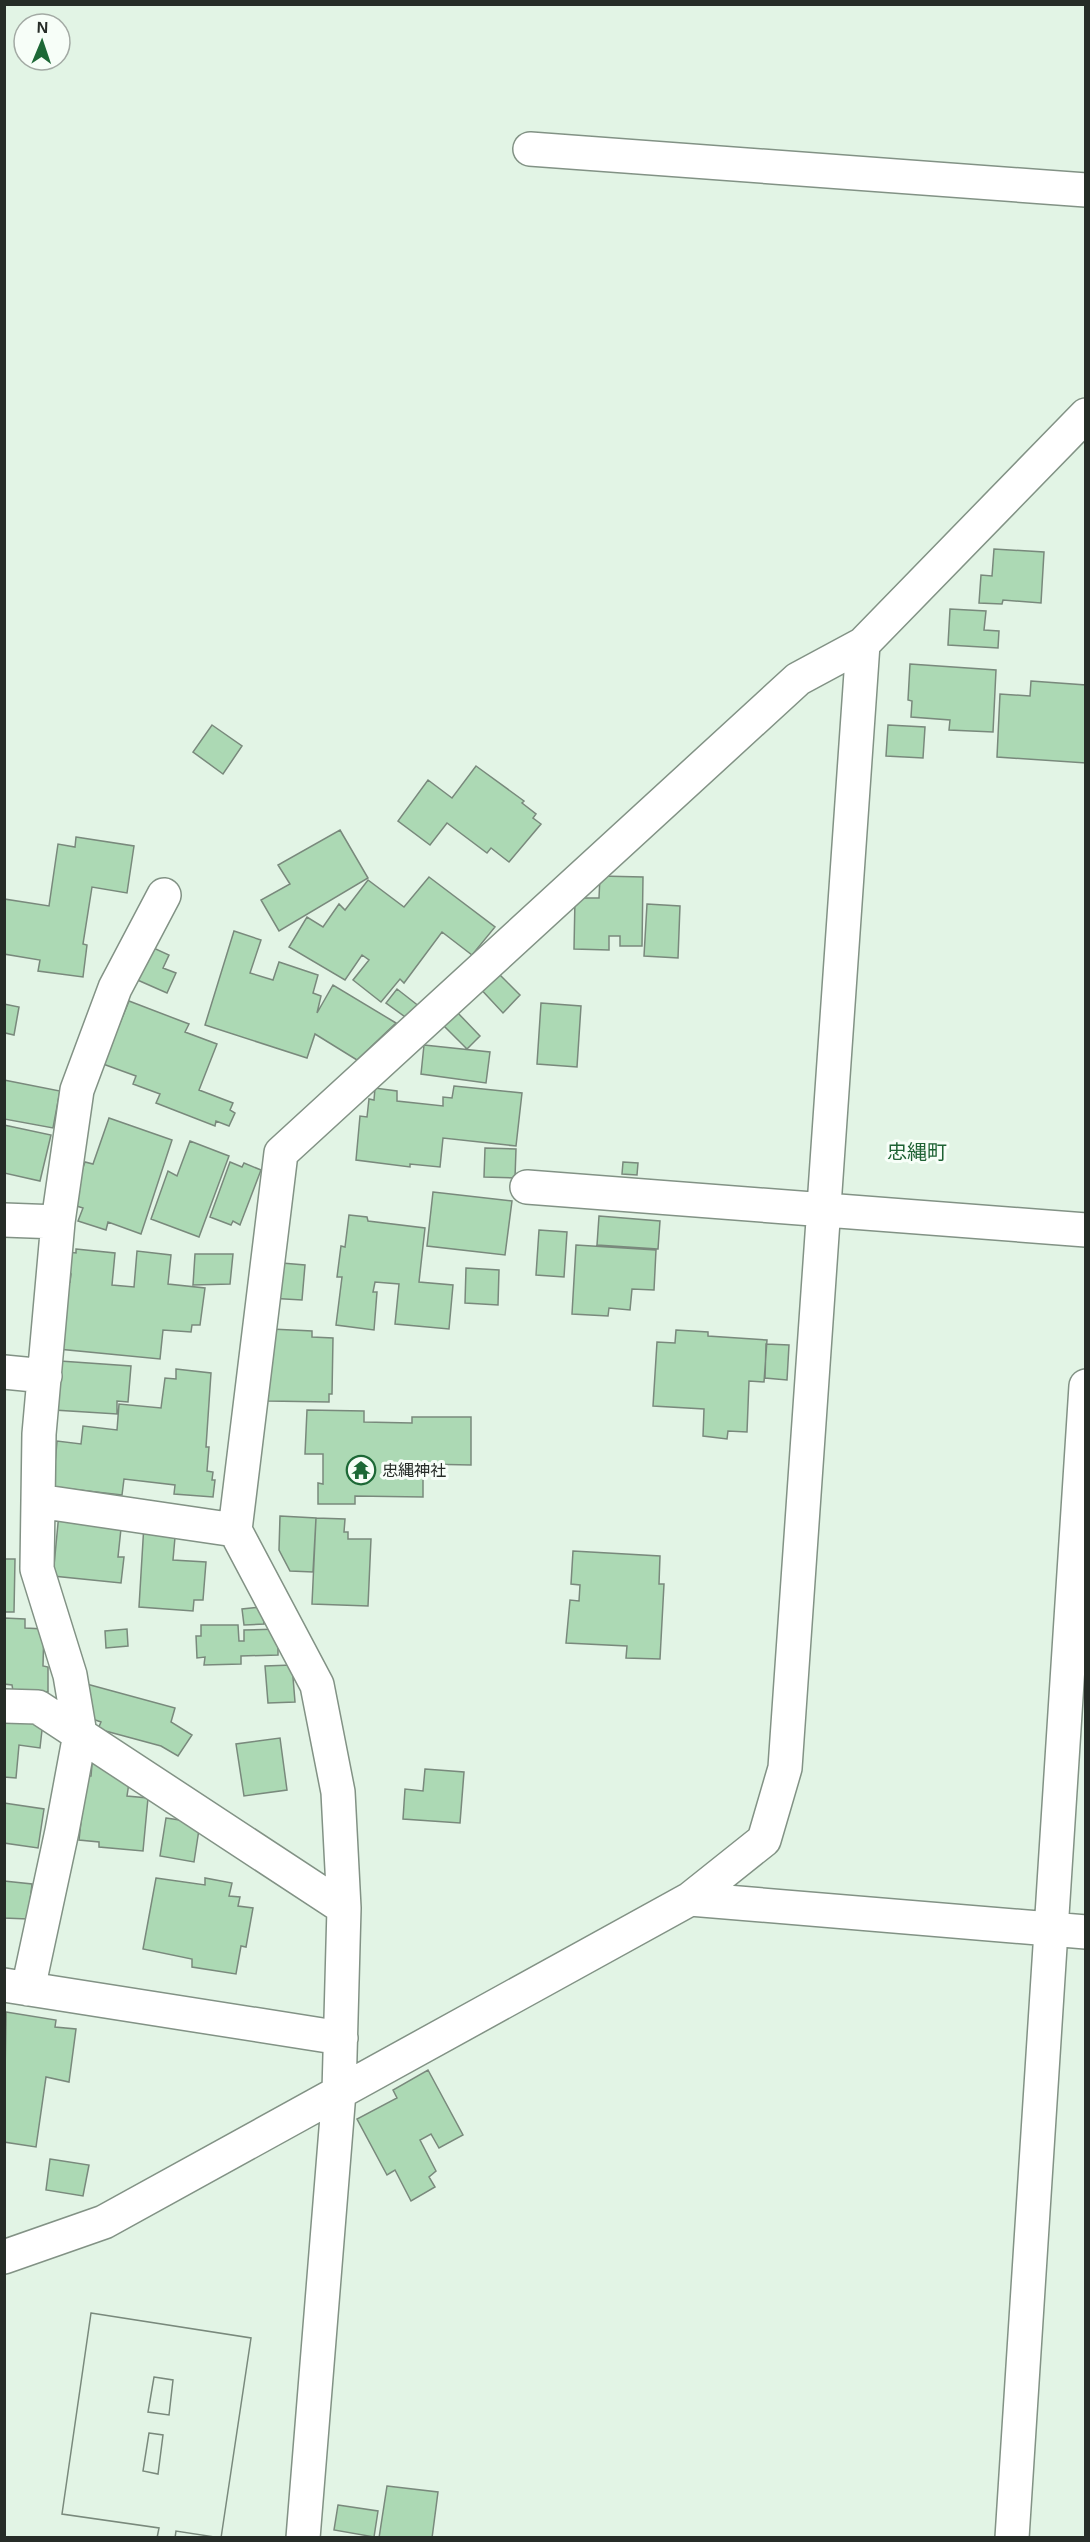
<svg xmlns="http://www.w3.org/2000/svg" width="1090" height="2542" viewBox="0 0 1090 2542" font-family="Helvetica,'Noto Sans JP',sans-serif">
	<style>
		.building { fill: #acd9b4; stroke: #79897c; stroke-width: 1.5; fill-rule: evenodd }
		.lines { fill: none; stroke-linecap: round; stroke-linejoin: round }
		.minor-casing { stroke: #829285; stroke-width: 36 }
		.minor { stroke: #fff; stroke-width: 33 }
		.labels { text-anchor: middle; stroke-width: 6; stroke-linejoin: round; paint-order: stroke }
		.poi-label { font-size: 16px; fill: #262c27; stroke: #f7fef8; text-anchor: start }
		.quarter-label { font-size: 20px; fill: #1f6234; stroke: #f7fef8 }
	</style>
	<rect width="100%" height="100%" fill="#e2f4e5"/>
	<!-- building -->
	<path class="building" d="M994 549 1044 552 1041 603 1003 600 1002 604 979 603 981 575 992 576Z
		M950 609 986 611 984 630 999 631 998 648 948 645Z
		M910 664 996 670 993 732 949 730 950 720 911 717 912 701 908 700Z
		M1031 681 1086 685V763L997 757 1000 694 1030 696Z
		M212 725 242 746 223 774 193 752Z
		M888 725 925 727 923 758 886 756Z
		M476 766 524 801 522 803 536 814 533 818 541 824 509 862 491 848 487 853 447 823 430 845 398 821 428 780 452 798Z
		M340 830 368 878 279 931 261 900 290 884 278 865Z
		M76 837 134 846 127 893 92 887 83 944 87 945 83 977 38 971 40 960 4 954V899L49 906 58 844 75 847Z
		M600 876 643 877 642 946H620V936H609V950L574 949 575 898H599Z
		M429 877 495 927 472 955 442 932 404 983 400 979 381 1002 353 980 369 960 362 955 345 980 289 947 307 917 323 927 339 904 345 910 368 880 404 907Z
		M647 904 680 906 678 958 644 956Z
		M234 931 261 940 250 973 273 980 279 962 318 975 313 993 321 996 317 1013 333 985 396 1023 357 1060 315 1034 307 1058 205 1025Z
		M147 945 169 955 163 968 176 973 167 993 133 978Z
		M494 969 520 995 503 1013 477 985Z
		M397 989 420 1007 408 1019 386 1003Z
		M129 1001 189 1024 185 1032 217 1044 199 1090 233 1103 230 1110 235 1113 229 1126 216 1121 215 1126 156 1103 160 1094 133 1084 136 1076 103 1064Z
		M541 1003 581 1006 577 1067 537 1064Z
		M4 1004 19 1007 14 1035 5 1033 4 1037Z
		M456 1011 480 1036 467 1049 442 1024Z
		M424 1045 490 1052 486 1083 421 1074Z
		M4 1080 60 1091 53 1128 4 1119Z
		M454 1086 522 1093 516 1146 443 1138 440 1167 410 1164V1167L356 1160 360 1116 367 1117 369 1099 374 1100 375 1088 397 1091V1101L443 1106V1097L452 1098Z
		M109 1118 172 1140 141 1234 108 1222 106 1230 78 1221 83 1208 70 1204 85 1162 93 1164Z
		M4 1125 51 1135 40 1181 4 1173Z
		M190 1141 229 1156 199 1237 151 1219 168 1171 177 1176Z
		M485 1148 516 1149 515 1178 484 1177Z
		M230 1162 242 1167 244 1163 261 1170 240 1225 233 1221 231 1225 210 1217Z
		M623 1162 638 1163 637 1175 622 1174Z
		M433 1192 512 1201 505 1255 427 1246Z
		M349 1215 367 1217 368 1221 425 1228 419 1282 453 1285 449 1329 395 1324 399 1284 375 1282 373 1292H377L374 1330 336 1325 342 1277H337L341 1246 345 1247Z
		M599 1216 660 1221 658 1249 597 1245Z
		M539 1230 567 1232 564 1277 536 1275Z
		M576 1245 656 1250 654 1290 632 1289 630 1310 609 1308 608 1316 572 1314Z
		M76 1249 115 1253 112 1285 134 1287 137 1251 171 1255 168 1284 205 1288 200 1325H192L191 1332 163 1330 160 1359 58 1349 65 1281 70 1282 71 1274H66L68 1252 76 1253Z
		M195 1254H233L230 1284 193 1285Z
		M270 1262 305 1265 302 1300 268 1298Z
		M466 1268 499 1270 498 1305 465 1303Z
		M271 1329 312 1331V1337L333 1338 332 1394H329V1402L268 1401Z
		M676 1330 708 1332V1336L767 1340 764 1382 749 1381 747 1432 728 1431 727 1439 703 1436 704 1409 653 1406 657 1342 675 1343Z
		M766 1344 789 1345 787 1380 765 1378Z
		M60 1361 131 1366 128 1402 117 1401V1414L54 1410Z
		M176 1369 211 1373 206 1447H209L207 1471 213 1472 212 1480H215L213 1497 174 1494 175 1485 124 1479 122 1495 53 1487 57 1441 81 1444 83 1426 117 1430 119 1404 161 1408 165 1378 176 1379Z
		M307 1410 364 1411V1422L412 1423V1417H471V1465L423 1464V1497L355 1496V1504H318V1483L323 1484V1454H305Z
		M59 1513 122 1519 118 1557H124L121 1583 53 1576Z
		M280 1516 316 1518 313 1572 290 1571 279 1550Z
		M316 1518 345 1519 344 1532H348V1539H371L368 1606 312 1604Z
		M144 1524 176 1526 173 1560 206 1562 203 1600H194L193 1611 139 1607Z
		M573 1551 660 1556 659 1584H664L660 1659 626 1658 627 1646 566 1643 570 1600 579 1601 580 1585 571 1584Z
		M4 1559H15L14 1612H4Z
		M262 1607 264 1624 244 1625 242 1609Z
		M4 1618 25 1619V1628L44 1629 43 1666 48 1667V1692L13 1691 12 1685 4 1684Z
		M201 1625H238L239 1641H244V1630L278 1629V1655L241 1656V1664L204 1665 205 1657 197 1658 196 1636H201Z
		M127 1629 128 1646 106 1648 105 1631Z
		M292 1665 295 1702 268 1703 265 1666Z
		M83 1683 175 1708 171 1722 192 1735 178 1756 161 1746 98 1729 101 1722 84 1716Z
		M4 1719 43 1721 40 1748 19 1745 16 1778 4 1777Z
		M280 1738 287 1790 244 1796 236 1744Z
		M93 1752 130 1776 127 1796 148 1798 143 1851 99 1847V1842L79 1840 86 1776H91Z
		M425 1769 464 1772 460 1823 403 1819 405 1789 423 1791Z
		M4 1803 44 1809 38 1848 4 1843Z
		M166 1818 200 1823 194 1862 160 1856Z
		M156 1878 205 1885V1878L232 1883 229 1896 240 1897 238 1906 253 1908 246 1947 241 1946 236 1974 192 1967V1959L143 1949Z
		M4 1881 32 1884 28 1919 4 1918Z
		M6 2012 56 2020 55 2027 76 2029 69 2082 46 2077 36 2147 4 2142Z
		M428 2070 463 2135 439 2148 431 2134 420 2140 436 2171 429 2177 435 2187 411 2201 395 2170 387 2175 357 2119 397 2098 393 2090Z
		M50 2159 89 2165 83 2196 46 2190Z
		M91 2313 251 2338 221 2538 176 2531 175 2538H157L159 2528 62 2514ZM154 2377 173 2380 169 2415 148 2412ZM149 2433 163 2435 158 2474 143 2471Z
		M91 2313 251 2338 221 2538 176 2531 175 2538H157L159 2528 62 2514Z
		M154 2377 173 2380 169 2415 148 2412Z
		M149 2433 163 2435 158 2474 143 2471Z
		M387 2486 438 2492 432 2538H379Z
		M338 2505 378 2511 374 2537 334 2530Z"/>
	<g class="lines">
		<!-- minor casing -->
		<g class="minor-casing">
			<path id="minor" d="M530 149 1086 190
				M527 1187 1086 1230
				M4 1220 58 1222
				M4 1372 45 1376
				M38 1501 235 1530
				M4 1706 38 1707 344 1908
				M690 1899 1086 1932
				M4 1985 341 2038
				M28 1989 62 1831 80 1734 70 1675 37 1569 39 1434 58 1222 77 1090 115 988 164 895
				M4 2257 104 2222 690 1899 764 1840 785 1768 863 644 1086 415
				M303 2538 339 2092 344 1908 338 1792 317 1685 235 1530 281 1153 798 679 863 644
				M1012 2538 1086 1386"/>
		</g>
		<!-- minor -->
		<use href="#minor" class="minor"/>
	</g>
	<!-- icons -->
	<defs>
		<g id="temple-ring" transform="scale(1.5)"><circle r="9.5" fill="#f7fef8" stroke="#1d6836" stroke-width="1.5"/><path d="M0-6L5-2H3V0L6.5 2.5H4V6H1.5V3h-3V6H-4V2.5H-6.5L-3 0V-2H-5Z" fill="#1d6836"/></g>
	</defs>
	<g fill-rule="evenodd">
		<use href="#temple-ring" x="361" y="1470"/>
	</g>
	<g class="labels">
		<!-- poi labels -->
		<g class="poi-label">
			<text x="382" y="1476">忠縄神社</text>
		</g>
		<!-- quarter labels -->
		<g class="quarter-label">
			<text x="917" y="1159">忠縄町</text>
		</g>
	</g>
	<!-- border -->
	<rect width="1090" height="2542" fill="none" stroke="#262c27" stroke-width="12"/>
	<!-- north arrow -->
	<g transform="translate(42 42) rotate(2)"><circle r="28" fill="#f7fef8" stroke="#a3aaa4" stroke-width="1.5"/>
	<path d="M0-4.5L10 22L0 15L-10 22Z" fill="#1d6836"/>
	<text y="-9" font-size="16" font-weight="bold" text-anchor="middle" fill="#262c27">N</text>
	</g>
</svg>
